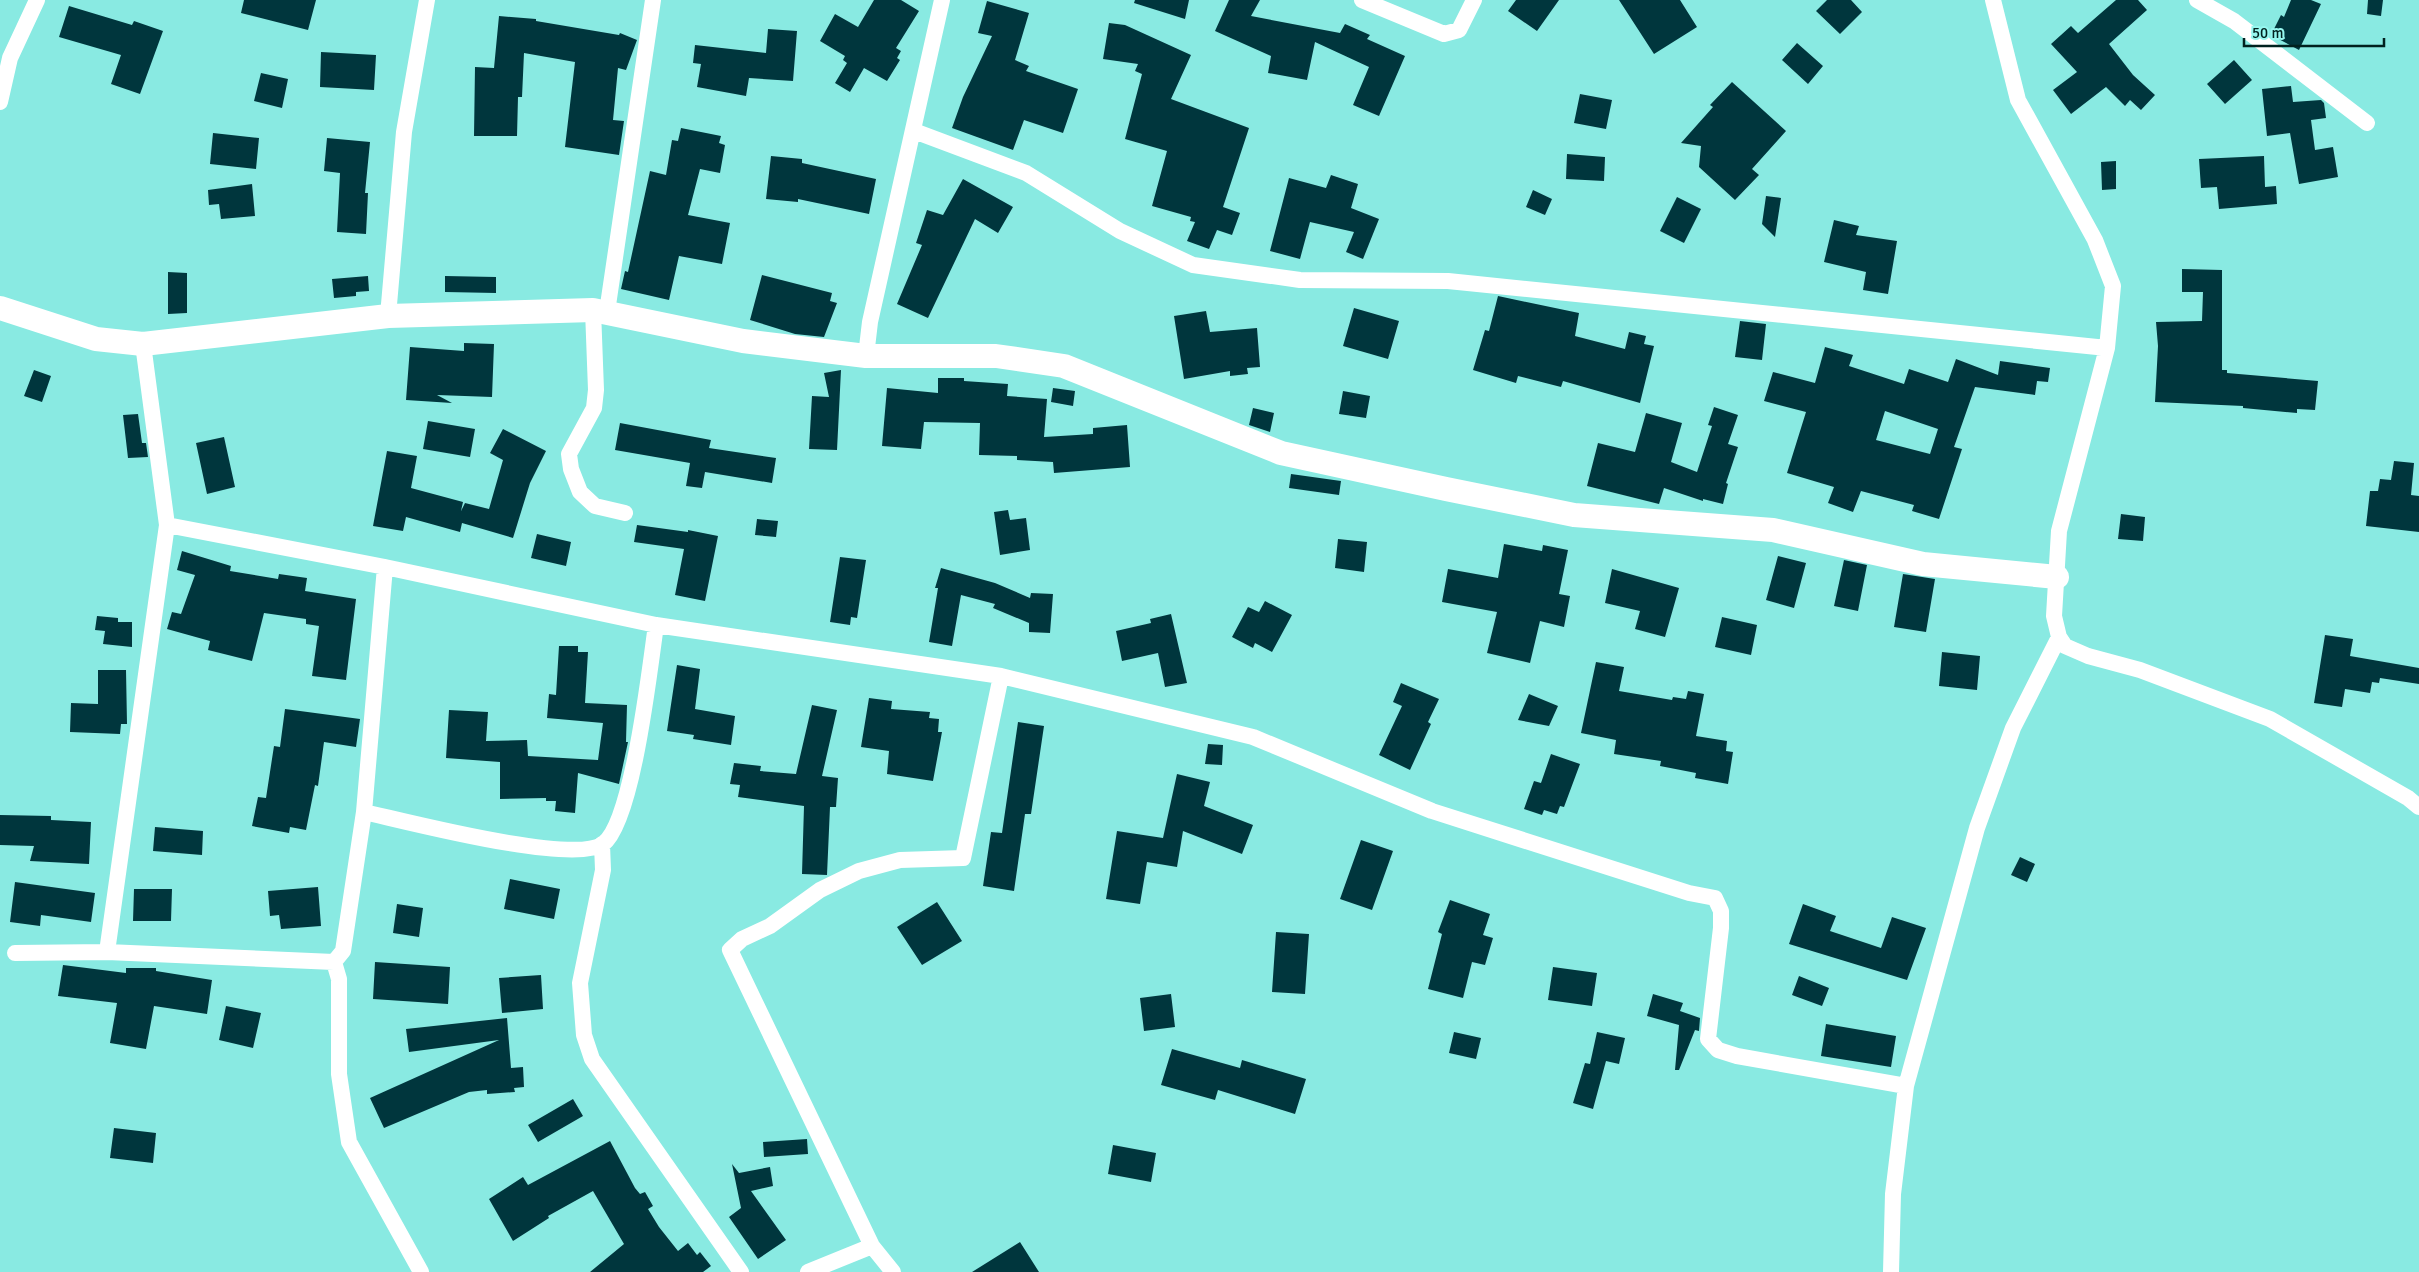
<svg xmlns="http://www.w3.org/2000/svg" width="2419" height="1272" viewBox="0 0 2419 1272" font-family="Signika,sans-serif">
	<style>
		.building { fill: #00363d; fill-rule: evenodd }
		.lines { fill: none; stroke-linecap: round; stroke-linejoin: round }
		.street { stroke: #fff; stroke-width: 16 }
		.secondary { stroke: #fff; stroke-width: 24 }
	</style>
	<rect width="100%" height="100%" fill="#89eae2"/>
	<!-- building -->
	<path class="building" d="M244 0H316L308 30 241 13Z
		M874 0H901L919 11 896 48 901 51 897 58 900 60 887 81 864 68 850 92 835 83 847 63 843 60 845 56 820 41 835 14 858 27Z
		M1135 0H1189L1185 19 1134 3Z
		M1229 0H1260L1251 16 1340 33 1345 24 1370 35 1367 39 1405 56 1379 116 1353 105 1369 67 1315 42 1307 80 1268 73 1271 56 1215 31Z
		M1516 0H1559L1537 31 1508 11Z
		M1619 0H1680L1697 27 1654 54Z
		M1827 0H1851L1862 12 1840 34 1816 11Z
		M2116 0H2138L2147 10 2109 44 2133 75 2155 95 2141 110 2130 100 2125 106 2106 87 2071 114 2053 90 2077 72 2051 44 2071 26 2078 33Z
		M2291 0H2311L2321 4 2299 50 2271 35 2281 15 2284 17Z
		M2368 0H2383L2381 16 2367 14Z
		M987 1 1029 13 1015 60 1029 66 1026 71 1078 89 1063 133 1024 120 1013 150 952 128 963 97 992 36 978 33Z
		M69 6 132 25 134 21 163 31 140 94 111 84 121 55 59 37Z
		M499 16 536 19V21L619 35 620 33 637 40 626 70 618 68 613 120 624 121 619 155 565 147 575 62 524 53 522 97H518L517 136H474L475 67 494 68Z
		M1109 23 1125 25 1191 55 1171 99 1249 128 1223 207 1240 213 1232 235 1217 230 1209 249 1187 241 1195 222 1190 221 1191 217 1152 206 1167 151 1125 139 1142 74 1135 71 1138 64 1103 59Z
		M768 29 797 31 793 81 749 78 746 96 697 87 701 64 693 63 695 45 766 53Z
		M1797 43 1823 66 1808 84 1782 60Z
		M321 52 376 55 374 90 320 87Z
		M2234 60 2252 80 2225 104 2207 84Z
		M261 73 288 79 282 108 254 101Z
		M1732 82 1786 131 1752 169 1759 175 1735 200 1699 167 1701 146 1681 143 1713 107 1710 105Z
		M2291 86 2293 102 2321 100 2324 103 2326 118 2311 120 2315 150 2333 147 2338 177 2299 184 2290 133 2267 136 2262 89Z
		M1580 94 1612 100 1606 129 1574 123Z
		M681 128 721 136 719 143 725 145 720 173 700 169 688 215 730 223 722 264 679 256 669 300 621 289 625 271 628 272 650 171 666 175 672 140 678 141Z
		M213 133 259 138 256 169 210 164Z
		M327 138 370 142 365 193H368L366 234 337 232 340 173 324 171Z
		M1567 154 1605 157 1604 181 1566 179Z
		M771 156 802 159V163L876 179 869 214 798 199V202L766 199Z
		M2264 156 2265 187 2276 186 2277 204 2219 209 2217 187 2201 188 2199 159Z
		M2116 161V189L2102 190 2101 162Z
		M1331 175 1358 184 1351 208 1379 219 1363 259 1346 252 1354 232 1310 222 1300 259 1270 251 1289 178 1326 188Z
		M963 179 1013 207 998 233 975 219 928 318 897 304 922 245 916 243 927 210 943 215Z
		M252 184 255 216 221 219 219 204 209 205 208 190Z
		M1533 190 1552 199 1545 215 1526 207Z
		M1766 196 1781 198 1775 237 1762 224Z
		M1677 197 1701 209 1684 243 1660 231Z
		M1834 220 1859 226 1856 235 1897 241 1888 294 1863 290 1866 272 1824 262Z
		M2182 269 2222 270V370H2227V373L2318 381 2315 410 2297 409V413L2243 408V406L2155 402 2158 346 2156 322 2202 321 2203 292H2182Z
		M168 272 187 273V313L168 314Z
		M762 275 832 293 830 301 837 303 824 337 795 334 750 320Z
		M368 276 369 291 356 292V296L334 298 332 279Z
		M445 276 496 277V293L445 292Z
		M1498 296 1579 313 1575 336 1625 349 1629 332 1646 336 1644 344 1654 346 1640 403 1563 381 1561 387 1518 376 1516 383 1473 370 1485 330 1489 331Z
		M1354 308 1399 321 1388 359 1343 346Z
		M1206 311 1210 332 1257 328 1260 367 1247 368 1248 374 1230 376V371L1184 379 1174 316Z
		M1740 321 1766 324 1762 360 1735 357Z
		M464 343 494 344 492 397 437 395 452 403 406 400 410 347 464 351Z
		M1825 347 1853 355 1849 366 1904 384 1909 369 1948 382 1956 359 1998 375 2000 361 2050 368 2048 382 2037 381 2035 395 1975 387 1954 447 1962 449 1939 519 1912 511 1914 505 1861 491 1853 512 1828 503 1834 487 1787 473 1806 412 1764 401 1773 372 1815 383ZM1885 411 1938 429 1930 454 1876 440Z
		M34 370 51 376 42 402 24 396Z
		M841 370 837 450 809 449 812 396 829 397 824 373Z
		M938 378H964V381L1008 384 1007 396 1047 399 1044 437 1093 434V428L1127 425 1130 467 1054 473 1053 462 1017 460V456L979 455 980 423 924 422 921 449 882 446 887 388 938 393Z
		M1053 388 1075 391 1073 406 1051 402Z
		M1343 391 1370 396 1366 418 1339 414Z
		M1714 407 1738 415 1728 444 1738 447 1726 483 1728 484 1723 504 1703 499V501L1664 488 1659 504 1587 486 1598 443 1635 452 1646 413 1682 423 1671 462 1697 472 1712 426 1708 425Z
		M1253 408 1274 413 1270 432 1249 425Z
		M138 414 142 443H146L148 457 128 458 123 415Z
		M428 421 475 429 470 457 423 449Z
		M620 423 711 440 709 448 776 458 772 483 705 472 702 488 686 486 690 463 615 450Z
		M503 429 546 451 530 483 513 538 462 523 460 532 406 517 403 531 373 526 387 451 417 456 411 488 463 502 461 511 465 503 489 509 503 460 490 453Z
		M224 437 235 487 207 494 196 443Z
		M2394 461 2414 463 2411 495 2419 496V532L2366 526 2370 491H2378L2380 479 2391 480Z
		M1291 474 1341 481 1339 495 1289 488Z
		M1008 510 1010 520 1026 518 1030 550 1000 555 994 512Z
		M2121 514 2145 517 2143 541 2118 539Z
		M757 519 778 521 776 537 755 535Z
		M637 525 688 532V530L718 536 705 601 675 595 684 549 634 542Z
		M537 534 571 542 566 566 531 558Z
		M1338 539 1367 542 1364 572 1335 568Z
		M1504 544 1542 551 1543 545 1568 550 1559 594 1570 596 1564 627 1540 621 1530 663 1487 653 1497 612 1442 602 1448 569 1498 578Z
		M182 551 231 566 230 571 278 579 279 574 307 578 305 591 356 599 346 680 312 676 319 626 306 624V619L264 613 252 661 208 650 210 641 167 629 172 612 181 614 195 575 177 570Z
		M1778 556 1806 563 1794 608 1766 600Z
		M840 557 866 560 857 618 851 617 850 625 830 622Z
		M1844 560 1867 565 1858 611 1834 606Z
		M941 568 995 583 1030 598 1031 593 1053 594 1050 633 1029 632V623L993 608 995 604 961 595 952 646 929 642 938 588H935Z
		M1612 569 1679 588 1665 637 1635 629 1640 611 1605 603Z
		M1903 574 1935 579 1926 632 1894 627Z
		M1265 601 1292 615 1272 652 1255 643 1253 648 1232 637 1248 607 1259 612Z
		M1171 614 1187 683 1165 687 1158 653 1122 661 1116 631 1151 623 1150 619Z
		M97 616 118 618V622H132V647L103 644 105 631 95 630Z
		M1722 617 1757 625 1751 655 1715 647Z
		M2325 635 2353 639 2350 656 2419 668V684L2380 678 2379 683 2372 682 2370 693 2345 689 2342 707 2314 703Z
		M559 646H578V652H588L585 703 627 705 626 742H628L619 784 578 773 575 813 555 811 556 801H546V798L500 799V762L446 758 449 710 488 712 486 741 527 740 528 756 598 760 603 723 547 718 549 694 556 695Z
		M1942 652 1980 656 1977 690 1939 686Z
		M1596 662 1624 667 1619 691 1672 700 1673 697 1686 699 1688 691 1704 694 1696 736 1727 741 1726 751 1733 752 1728 784 1695 778 1696 773 1660 766 1661 761 1614 754 1616 740 1581 733Z
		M677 665 700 669 695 709 735 716 731 745 693 739 694 735 667 731Z
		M98 670H126L127 724H121L120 734 70 732 71 703 98 704Z
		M1401 683 1439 699 1428 722 1431 724 1410 770 1379 755 1402 706 1393 702Z
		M1529 694 1558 706 1549 726 1518 720Z
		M869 698 892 701 891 709 930 712 929 718 939 719 938 732H942L933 781 887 774 889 751 861 747Z
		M812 705 837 710 822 776 838 778 836 807H830L827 875 802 874 804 806 738 797 740 785 730 784 734 763 761 766 760 771 796 774Z
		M285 709 360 719 356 747 324 742 318 786 315 785 306 830 290 827 289 833 252 826 258 797 266 798 274 746 280 747Z
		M1018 722 1044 726 1031 814H1025L1014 891 983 886 991 832 1002 833Z
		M1208 744 1223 745 1222 765 1205 764Z
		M1551 754 1580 764 1564 807 1560 806 1557 814 1544 810 1542 815 1524 809 1534 781 1541 783Z
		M1177 774 1210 782 1204 806 1253 825 1242 854 1183 831 1177 867 1147 862 1140 904 1106 899 1117 831 1163 838Z
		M0 815 51 816V820L91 822 89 864 30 861 34 846 0 845Z
		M155 827 203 831 202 855 153 851Z
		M1361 840 1393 851 1372 910 1340 899Z
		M2020 857 2035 864 2027 882 2011 875Z
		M510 879 560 889 554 919 504 909Z
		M15 882 95 893 91 922 41 915 40 926 10 922Z
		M318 887 321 926 281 929 279 915 270 916 268 891Z
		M134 889H172L171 921H133Z
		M1450 900 1490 914 1483 935 1493 938 1485 965 1472 962 1463 998 1428 989 1442 934 1438 932Z
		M937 902 962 941 922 965 897 927Z
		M397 904 423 908 419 937 393 933Z
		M1803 904 1836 916 1830 931 1881 948 1892 917 1926 928 1907 980 1789 944Z
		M1276 932 1309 934 1305 994 1272 992Z
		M375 962 450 967 448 1004 373 999Z
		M63 965 126 973V968H156V971L212 980 207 1014 154 1006 146 1049 110 1043 117 1003 58 996Z
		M1553 967 1597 973 1592 1006 1548 1000Z
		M541 975 543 1009 502 1013 499 978Z
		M1799 976 1829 988 1822 1006 1792 995Z
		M1171 994 1175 1027 1144 1031 1140 998Z
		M1653 994 1683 1003 1680 1011 1700 1018 1699 1031 1695 1030 1679 1070H1675L1679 1025 1647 1016Z
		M226 1006 261 1013 253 1048 219 1040Z
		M507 1018 511 1068 523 1067 524 1087 514 1088 515 1092 487 1094V1090L469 1092 384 1128 370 1098 499 1040 409 1052 406 1029Z
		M1826 1024 1896 1036 1891 1067 1821 1056Z
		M1454 1032 1481 1038 1476 1059 1449 1053Z
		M1597 1032 1625 1038 1619 1064 1606 1061 1593 1109 1573 1103 1585 1063 1590 1064Z
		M1172 1049 1240 1068 1242 1060 1306 1079 1295 1114 1218 1090 1215 1100 1161 1085Z
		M573 1099 583 1116 538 1142 528 1125Z
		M114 1128 156 1133 153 1163 110 1158Z
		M807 1139 808 1154 764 1157 763 1142Z
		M610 1141 635 1188 640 1194 645 1192 653 1206 648 1209 659 1227 678 1251 688 1243 697 1255 700 1252 711 1266 703 1272H590L624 1244 593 1191 548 1216 549 1218 513 1241 489 1199 523 1177 528 1185Z
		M1113 1145 1156 1153 1151 1182 1108 1174Z
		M732 1164 739 1173 770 1167 773 1186 751 1191 786 1240 758 1259 729 1217 741 1208Z
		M1020 1242 1039 1272H972Z"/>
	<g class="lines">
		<!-- street -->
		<path class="street" d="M1362 0 1444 34 1459 30 1474 0
			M1993 0 2018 100 2095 240 2113 286 2107 348 2059 531 2054 616 2059 637 2065 646 2088 656 2140 670 2270 719 2408 798 2419 807
			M2197 0 2234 21 2367 123
			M0 102 10 58 37 0
			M914 131 1026 173 1120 231 1193 265 1300 280 1448 281 2107 348
			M593 310 596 390 594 408 569 454 571 469 580 492 595 506 625 513
			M607 312 653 0
			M388 316 404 132 427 0
			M143 344 167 525 385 567 656 625 1001 676 1253 737 1432 811 1689 893 1715 898 1721 911V928L1708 1039 1718 1050 1737 1056 1906 1086
			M866 356 870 322 942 0
			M385 567 364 812C405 821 572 865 603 844 633 822 650 666 656 625
			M602 844 603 870 580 983 584 1035 592 1059 741 1272
			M107 952 167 525
			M15 953 107 952 334 962
			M334 962 339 979V1074L349 1142 421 1272
			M334 962 343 951 364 812
			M808 1272 872 1246
			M893 1272 872 1246 730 950 742 939 770 926 820 890 859 871 900 860 963 858 1001 676
			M1891 1272 1893 1194 1906 1086 1977 828 2013 728 2059 637"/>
		<!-- secondary -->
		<path class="secondary" d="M0 308 96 339 143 344 388 316 593 310 743 341 866 356H996L1064 366 1281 453 1446 489 1574 515 1773 530 1923 564 2057 577"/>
	</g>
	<!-- scale -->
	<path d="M2244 38v8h140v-8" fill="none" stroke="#01211f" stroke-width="2.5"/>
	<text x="2252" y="38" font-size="15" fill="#01211f" stroke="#96f7ef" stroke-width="4" paint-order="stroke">50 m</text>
</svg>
